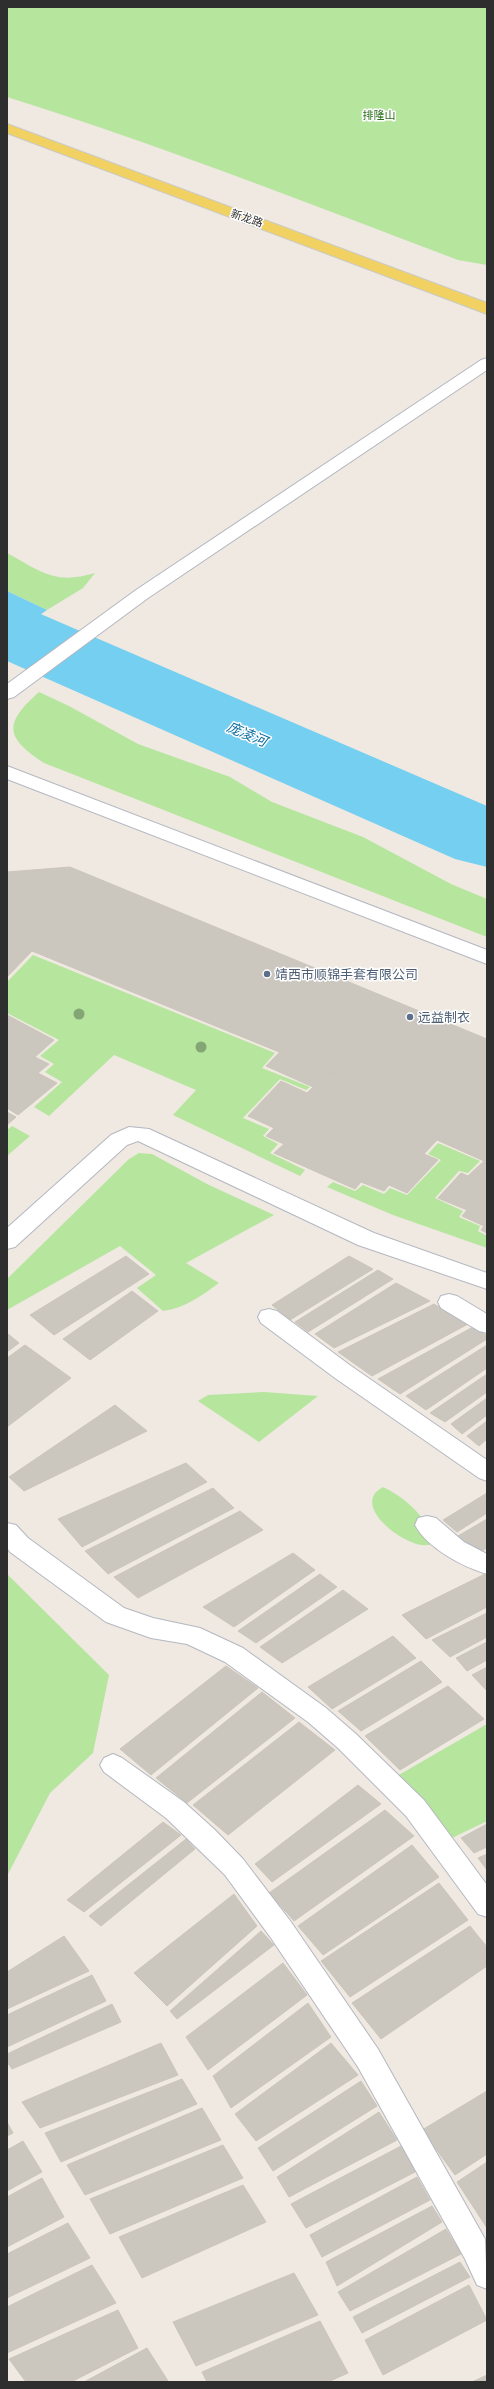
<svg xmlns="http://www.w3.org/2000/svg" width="494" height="2389" viewBox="0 0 494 2389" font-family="'Public Sans','Noto Sans SC',sans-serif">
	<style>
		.green { fill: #b6e59e }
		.water { fill: #75cff0 }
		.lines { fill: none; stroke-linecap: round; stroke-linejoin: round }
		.river { fill: #75cff0; fill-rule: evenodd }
		.building { fill: #cbc7bf; stroke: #cbc5ba }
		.minor-casing { stroke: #b4b7c1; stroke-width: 2 }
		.major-casing { stroke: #c9c9c9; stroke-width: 2 }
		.minor { fill: #fff; fill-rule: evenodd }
		.major { fill: #f2d163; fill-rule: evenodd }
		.tree { fill: #84a574 }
		.service-dot { fill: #5c6f8a; stroke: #fff; stroke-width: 1.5 }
		.labels { text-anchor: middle; stroke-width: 3; stroke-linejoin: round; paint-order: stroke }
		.far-park-label { font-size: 11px; fill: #2c6e1b; stroke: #fff }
		.far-street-label { font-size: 11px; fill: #2e2e2e; stroke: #fff }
		.service-label { font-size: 13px; fill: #4e5e75; stroke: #fff; text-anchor: start }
		.water-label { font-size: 14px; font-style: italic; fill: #0d6fa3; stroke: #fff }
	</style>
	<rect width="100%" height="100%" fill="#efe9e1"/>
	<!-- green -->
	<path class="green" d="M7 7H487V265L458 260C309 203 159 145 7 97Z
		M7 553C42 572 55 585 95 573L83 588 47 610 7 591Z
		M39 692 69 706 138 744 230 777 272 802 363 837 451 884 487 899V937L44 763C4 737 4 723 39 692Z
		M33 955 275 1053 262 1068 310 1087 306 1090 280 1079 243 1118 269 1129 263 1136 278 1144 270 1153 305 1170 300 1176 173 1115 196 1090 114 1055 49 1116 34 1107 62 1082 45 1072 54 1064 40 1056 59 1040 7 1013V982Z
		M12 1126 30 1136 7 1156V1130Z
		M438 1143 480 1161 468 1173 459 1171 435 1198 463 1211 459 1217 480 1226 478 1231 487 1236V1248L393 1215 327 1187 333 1182 355 1191 363 1185 384 1194 390 1188 407 1195 441 1160 428 1154Z
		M139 1153 152 1154 207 1184 274 1215 186 1263 219 1283C201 1296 185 1308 163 1311L137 1288 156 1275 120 1246 7 1310V1279L129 1159Z
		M264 1392 318 1396 259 1442 198 1401 208 1395Z
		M383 1487C410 1500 424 1517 438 1543 433 1544 427 1546 422 1545 405 1544 363 1515 374 1495 375 1492 380 1489 383 1487Z
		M7 1574 109 1675 93 1753 50 1793 7 1876Z
		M487 1724V1821L452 1838 397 1776Z"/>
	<!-- water -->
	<path class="water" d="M7 591 47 610 7 638Z"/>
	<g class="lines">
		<!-- river -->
		<path class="river" d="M7 605 36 612 487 806V867L455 859 7 661Z"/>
	</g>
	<!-- building -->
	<path class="building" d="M70 867 487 1039V1137L32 951 7 977V872Z
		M372 1014 423 1035 405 1054 408 1056 426 1036 477 1056 467 1067 481 1073 468 1088 487 1096V1233L481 1230 484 1226 462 1216 467 1210 438 1198 461 1173 468 1176 484 1161 437 1140 424 1154 438 1160 407 1193 389 1185 384 1191 361 1182 355 1189 274 1153 284 1144 266 1136 274 1128 248 1116 281 1081 307 1093 313 1087 266 1066 310 1021 336 1032 347 1022 360 1028Z
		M7 1015 54 1040 35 1057 49 1064 38 1073 57 1083 18 1115 7 1108Z
		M7 1112 16 1117 7 1125Z
		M126 1256 149 1274 54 1335 30 1315Z
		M349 1256 373 1269 290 1320 272 1305Z
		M378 1270 393 1279 308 1332 295 1322Z
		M396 1283 430 1301 334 1348 315 1334Z
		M132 1291 158 1311 90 1360 63 1339Z
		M434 1304 468 1324 372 1376 338 1352Z
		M473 1327 487 1336V1339L400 1394 378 1379Z
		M7 1333 19 1343 7 1352Z
		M25 1345 71 1378 7 1427V1358Z
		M487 1345V1368L426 1410 406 1396Z
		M487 1374V1392L445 1422 430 1413Z
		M487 1398V1415L462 1434 451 1424Z
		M115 1405 147 1431 24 1491 9 1477Z
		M487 1421V1439L479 1446 467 1436Z
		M186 1463 207 1482 82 1547 58 1519Z
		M213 1488 234 1508 108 1574 85 1551Z
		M487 1493V1513L457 1532 443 1520Z
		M240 1511 263 1530 138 1598 114 1577Z
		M487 1519V1548L480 1552 458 1536Z
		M293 1553 315 1570 234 1627 203 1607Z
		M487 1573V1607L426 1639 402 1615Z
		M320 1574 337 1587 256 1643 238 1631Z
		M343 1590 368 1609 282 1663 260 1647Z
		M487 1613V1637L450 1657 432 1640Z
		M393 1636 416 1658 332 1709 308 1687Z
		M487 1642V1660L467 1671 456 1658Z
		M421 1661 442 1682 361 1731 338 1711Z
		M226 1666 258 1688 151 1775 120 1749Z
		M487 1667V1691L472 1675Z
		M448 1686 484 1719 400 1770 365 1736Z
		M262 1692 295 1718 187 1803 156 1778Z
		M299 1722 335 1750 228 1835 193 1805Z
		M358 1785 381 1804 272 1882 255 1864Z
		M385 1810 414 1836 294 1921 269 1893Z
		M163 1822 181 1835 84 1912 67 1900Z
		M487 1824V1847L474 1853 461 1838Z
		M186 1839 195 1849 101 1926 89 1916Z
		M412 1845 439 1877 323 1955 298 1926Z
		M487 1854V1870L478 1858Z
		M439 1883 468 1920 350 1997 321 1961Z
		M234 1894 257 1926 167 2006 134 1973Z
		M470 1926 487 1947V1966L381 2039 352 2003Z
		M261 1931 274 1945 177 2019 170 2011Z
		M64 1936 89 1971 7 2009V1972Z
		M283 1963 307 1995 208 2070 186 2037Z
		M92 1975 106 2001 7 2047V2015Z
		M308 2003 331 2037 231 2108 213 2076Z
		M112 2004 121 2022 12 2069 7 2062V2054Z
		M161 2043 178 2075 40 2128 22 2102Z
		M331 2043 358 2075 256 2141 235 2114Z
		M182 2079 197 2104 61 2162 45 2133Z
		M361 2081 377 2106 273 2171 258 2148Z
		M487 2091V2154L455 2175 422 2130Z
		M202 2108 221 2140 85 2195 67 2165Z
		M379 2112 397 2140 289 2197 277 2177Z
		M7 2122 13 2133 7 2136Z
		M23 2141 42 2172 7 2191V2150Z
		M223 2145 243 2178 110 2234 90 2199Z
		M401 2146 415 2172 306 2228 291 2204Z
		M487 2162V2228L457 2182Z
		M417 2177 430 2200 322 2257 310 2235Z
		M42 2178 64 2217 7 2247V2197Z
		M243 2185 266 2222 142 2278 119 2237Z
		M432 2206 442 2222 337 2286 326 2262Z
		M68 2223 90 2258 7 2298V2254Z
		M446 2229 461 2254 350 2311 338 2292Z
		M460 2262 470 2277 362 2333 353 2317Z
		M92 2265 116 2303 7 2353V2307Z
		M294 2273 318 2315 196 2366 173 2322Z
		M469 2285 487 2320 383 2375 365 2340Z
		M118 2310 138 2348 71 2382H26L9 2359Z
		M320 2321 348 2373 328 2382H207L202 2372Z
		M147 2348 168 2381 84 2382Z
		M487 2375V2382H472Z"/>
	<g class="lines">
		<!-- minor casing -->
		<g class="minor-casing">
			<path id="minor" d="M487 358V370L148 598 14 697 7 699V684L136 590 481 360Z
				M7 766 487 950V964L7 779Z
				M129 1127 149 1129 374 1233 487 1273V1289L358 1245 138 1141 127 1145 15 1247 7 1249V1228L111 1135Z
				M449 1294 457 1296 487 1314V1333L479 1331 441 1308 438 1302 441 1296Z
				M269 1309 277 1311 351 1366 487 1460V1481L479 1478 335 1378 261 1323 258 1317 261 1311Z
				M427 1516 436 1518 464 1542 487 1554V1574C463 1567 427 1548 415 1525L418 1518Z
				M7 1523 16 1525 28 1538 124 1608 153 1618 200 1628 243 1648 326 1708 356 1734 424 1800 487 1885V1917L478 1914 406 1816 338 1748 308 1722 225 1662 187 1644 151 1638 106 1622 10 1552 7 1548Z
				M113 1754 122 1758 184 1802 215 1830 243 1859 291 1922 378 2049 485 2239 487 2289 477 2285 465 2259 358 2067 271 1938 225 1875 166 1818 104 1772 100 1765 104 1758Z"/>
		</g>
		<!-- major casing -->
		<g class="major-casing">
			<path id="major" d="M7 124 487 303V314L7 133Z"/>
		</g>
		<!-- minor -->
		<use href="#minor" class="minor"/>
		<!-- major -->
		<use href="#major" class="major"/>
	</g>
	<!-- trees -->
	<g class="tree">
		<circle cx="79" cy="1014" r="5.5"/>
		<circle cx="201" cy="1047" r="5.5"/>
	</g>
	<!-- markers -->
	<g class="service-dot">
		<circle cx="267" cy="974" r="4"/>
		<circle cx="410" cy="1017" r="4"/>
	</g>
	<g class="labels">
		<!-- far-park labels -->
		<g class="far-park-label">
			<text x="379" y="119">排隆山</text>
		</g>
		<!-- far-street labels -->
		<g class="far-street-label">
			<text transform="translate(247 218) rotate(19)" y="4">新龙路</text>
		</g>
		<!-- service labels -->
		<g class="service-label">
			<text x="275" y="979">靖西市顺锦手套有限公司</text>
			<text x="418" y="1022">远益制衣</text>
		</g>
		<!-- water labels -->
		<g class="water-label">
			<text transform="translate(247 734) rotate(23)" y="5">庞凌河</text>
		</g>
	</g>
	<!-- border -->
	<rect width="494" height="2389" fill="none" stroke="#2e2e2e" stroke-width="16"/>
</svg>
